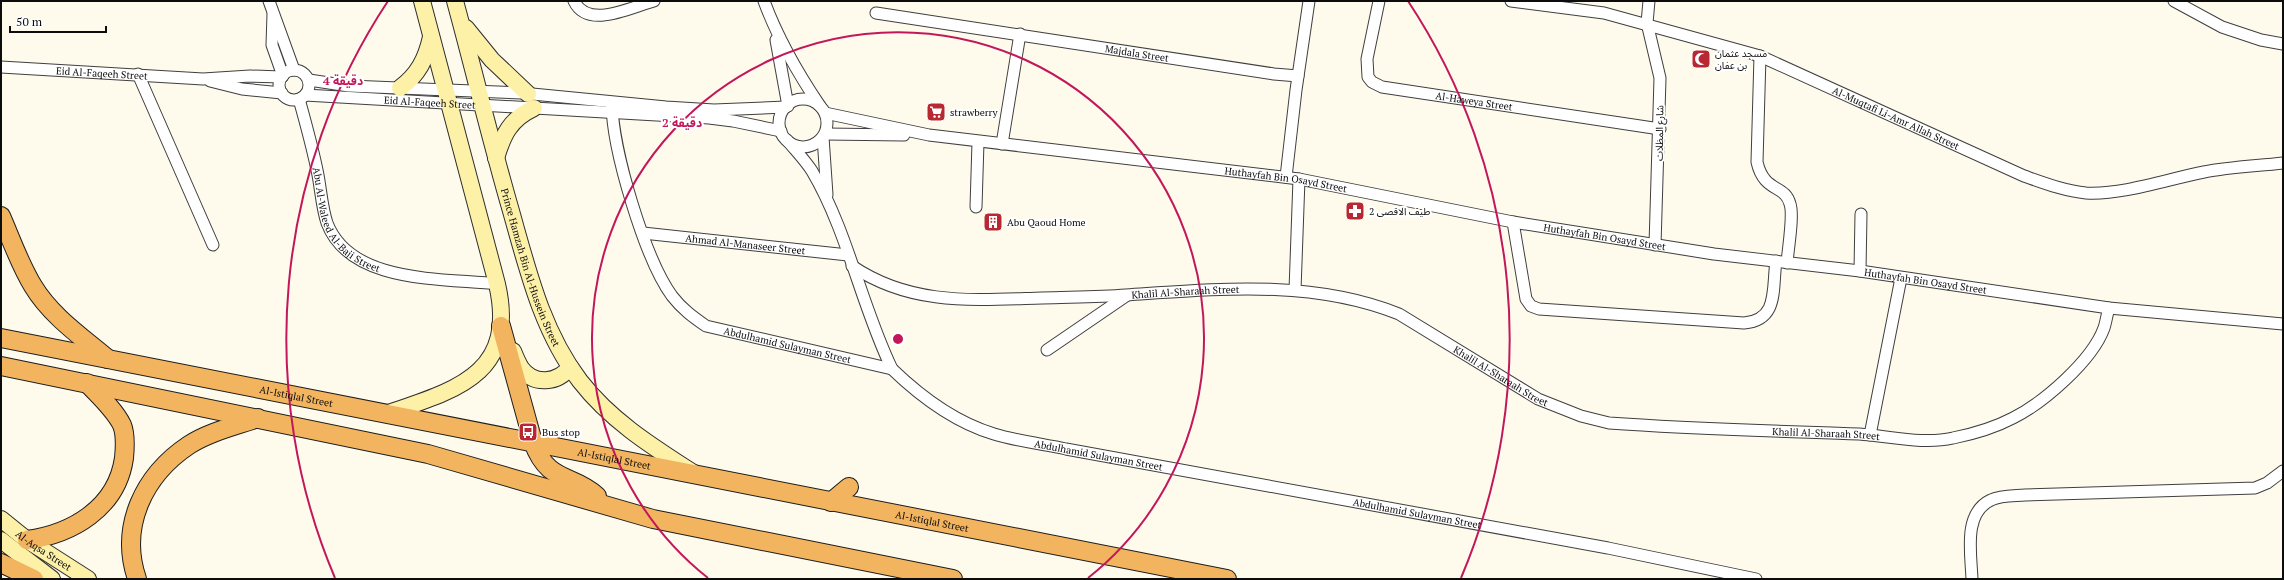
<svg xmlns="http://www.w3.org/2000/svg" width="2284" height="580" viewBox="0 0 2284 580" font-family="'PT Serif','Noto Sans Arabic',serif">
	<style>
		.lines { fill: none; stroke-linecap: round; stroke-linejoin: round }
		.minor-casing { stroke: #3f3f3f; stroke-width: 13 }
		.secondary-casing { stroke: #2e2e2e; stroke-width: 18 }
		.trunk-casing { stroke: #1d1d1d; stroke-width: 20 }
		.minor { stroke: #fff; stroke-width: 11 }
		.secondary { stroke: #fdf1a8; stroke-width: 16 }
		.trunk { stroke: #f2b45f; stroke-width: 18 }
		.ring { fill: none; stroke: #c2185b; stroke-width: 2 }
		.labels { text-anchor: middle; stroke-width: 4; stroke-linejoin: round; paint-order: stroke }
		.street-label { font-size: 10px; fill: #0c0c0c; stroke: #fff }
		.poi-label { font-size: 10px; fill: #0c0c0c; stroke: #fff; text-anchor: start }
		.centre { fill: #c2185b; stroke: #fff; stroke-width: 2 }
		.ring-label { font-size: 12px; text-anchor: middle; font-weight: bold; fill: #c2185b; stroke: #fff; stroke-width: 4; stroke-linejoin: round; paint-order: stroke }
	</style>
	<rect width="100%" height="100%" fill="#fefaec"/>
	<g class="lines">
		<!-- minor casing -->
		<g class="minor-casing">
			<g id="minor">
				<path d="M269 1 294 70"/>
				<path d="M574 1C588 30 631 7 654 1"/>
				<path d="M764 1C778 39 797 72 820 106"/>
				<path id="s1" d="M1379 1 1367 59 1368 77 1372 82 1382 87 1660 129"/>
				<path id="s2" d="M1511 1 1604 13 1760 56 2024 176C2044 183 2065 191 2086 193 2123 195 2168 179 2204 172 2230 167 2257 166 2283 163"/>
				<path d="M1649 1 1647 23 1660 78 1655 245"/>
				<path d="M2174 1 2222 27 2261 40 2283 44"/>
				<path id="s3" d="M876 13 1274 74 1298 76"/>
				<path d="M273 14 272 45 283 76"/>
				<path d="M776 40 788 106"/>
				<path d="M1760 56 1757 162C1764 193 1785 184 1790 204 1794 215 1788 249 1787 263"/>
				<path id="s4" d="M1 67 203 79 250 76 282 77"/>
				<circle cx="294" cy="85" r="15"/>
				<path d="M138 74 213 245"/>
				<path d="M309 80 349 86 522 93 666 107 714 110 786 107"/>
				<path d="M210 81 242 89 282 93"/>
				<path id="s5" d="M305 95 709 118 733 121 781 131"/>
				<path id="s6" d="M299 99C306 124 313 149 318 175 321 191 322 208 327 223 350 284 443 278 497 284"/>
				<circle cx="803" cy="123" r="24"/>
				<path id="s7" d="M612 103C612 149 645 259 672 296 682 309 693 317 706 326L892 369C921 397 954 422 994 434 1017 441 1042 444 1066 449L1608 548 1756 579"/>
				<path id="s8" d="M825 113 929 135 1299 179 1513 222 1714 254 1860 271 2109 308 2283 324"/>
				<path d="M825 134 904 135"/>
				<path d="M823 137 827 195"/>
				<path d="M787 140C795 150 805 160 812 171 848 232 861 305 892 369"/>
				<path d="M1002 144 1020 34"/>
				<path d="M1286 177 1296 90 1309 1"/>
				<path d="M976 207 978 142"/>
				<path d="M1513 222 1526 299 1531 306 1539 309 1744 323C1779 320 1772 289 1776 261"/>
				<path id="s9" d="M643 233 848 255"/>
				<path id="s10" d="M852 266C911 306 974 300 1042 298 1070 297 1098 297 1126 295 1217 289 1312 279 1399 314L1538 399 1581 416 1609 423C1692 429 1776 431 1859 434 1890 436 1923 445 1953 438 1973 434 1994 428 2013 418 2043 403 2092 361 2104 328 2106 322 2107 314 2109 308"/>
				<path d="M1860 271 1861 214"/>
				<path d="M1295 290 1299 179"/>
				<path d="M1047 350 1126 296"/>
				<path d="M1870 435 1901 278"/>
				<path d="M1972 579C1971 553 1963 513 1991 500 2001 495 2015 496 2025 495L2255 488 2267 483 2283 471"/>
			</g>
		</g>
		<!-- secondary casing -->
		<g class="secondary-casing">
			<g id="secondary">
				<path id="s11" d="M455 1C474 71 491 142 511 211 528 271 542 331 580 381 611 421 653 447 695 474"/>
				<path d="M466 28 492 60 528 94"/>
				<path d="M400 88C418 75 426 59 431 37"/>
				<path d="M496 158C503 135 510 119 534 108"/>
				<path d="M513 351C515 356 518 363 521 368 534 386 558 383 570 367"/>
				<path d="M386 414C455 390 518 375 497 284L422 1"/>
				<path id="s12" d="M1 519 27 540 88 579"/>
				<path d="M1 540 52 579"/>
			</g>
		</g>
		<!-- trunk casing -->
		<g class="trunk-casing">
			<g id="trunk">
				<path d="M1 216C11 239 20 265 33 286 51 316 82 337 108 359"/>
				<path d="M501 326 533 442C548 484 572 473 597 496"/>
				<path id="s13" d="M1 338 1227 579"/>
				<path d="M1 366 428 454 653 519 953 579"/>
				<path d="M831 502 849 487"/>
				<path d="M27 540C72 534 117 508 124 458 125 448 126 435 122 425 114 409 99 396 87 383"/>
				<path d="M1 563 34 579"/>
				<path d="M137 579C119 526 144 475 189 445 209 432 235 426 258 418"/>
			</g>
		</g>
		<!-- minor -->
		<use href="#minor" class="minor"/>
		<!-- secondary -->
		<use href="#secondary" class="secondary"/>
		<!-- trunk -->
		<use href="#trunk" class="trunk"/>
	</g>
	<!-- distance rings -->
	<g class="ring">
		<path d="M708 578A306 306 0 1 1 1088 578"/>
		<path d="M335 578A612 612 0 0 1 388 1M1408 1A612 612 0 0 1 1461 578"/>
	</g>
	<!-- icons -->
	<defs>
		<g id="mosque-square" transform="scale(1)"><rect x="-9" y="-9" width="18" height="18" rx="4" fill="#b82833" stroke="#fff"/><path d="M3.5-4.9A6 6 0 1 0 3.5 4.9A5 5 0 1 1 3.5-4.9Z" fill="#fff"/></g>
		<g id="supermarket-square" transform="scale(1)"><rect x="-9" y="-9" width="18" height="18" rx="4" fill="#b82833" stroke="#fff"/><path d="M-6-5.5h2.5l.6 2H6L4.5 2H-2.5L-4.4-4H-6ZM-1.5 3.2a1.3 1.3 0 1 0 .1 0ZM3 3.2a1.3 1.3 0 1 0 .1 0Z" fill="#fff"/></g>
		<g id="pharmacy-square" transform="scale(1)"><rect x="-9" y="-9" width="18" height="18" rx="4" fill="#b82833" stroke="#fff"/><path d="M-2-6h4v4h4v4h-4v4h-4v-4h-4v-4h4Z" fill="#fff"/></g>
		<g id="building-square" transform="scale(1)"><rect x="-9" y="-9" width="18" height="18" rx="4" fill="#b82833" stroke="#fff"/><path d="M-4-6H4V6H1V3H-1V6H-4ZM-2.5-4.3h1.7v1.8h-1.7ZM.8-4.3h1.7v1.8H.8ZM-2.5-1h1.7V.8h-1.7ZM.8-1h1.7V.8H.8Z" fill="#fff"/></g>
		<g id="bus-square" transform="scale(1)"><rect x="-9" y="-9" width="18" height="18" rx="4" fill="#b82833" stroke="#fff"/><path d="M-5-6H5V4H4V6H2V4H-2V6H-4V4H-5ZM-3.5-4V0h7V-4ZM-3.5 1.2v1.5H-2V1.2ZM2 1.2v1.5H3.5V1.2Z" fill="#fff"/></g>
	</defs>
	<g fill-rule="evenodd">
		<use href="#mosque-square" x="1701" y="59"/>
		<use href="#supermarket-square" x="936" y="112"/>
		<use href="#pharmacy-square" x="1355" y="211"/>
		<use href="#building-square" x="993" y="222"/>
		<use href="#bus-square" x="528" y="432"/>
	</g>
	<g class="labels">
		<!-- street labels -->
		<g class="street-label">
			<text dy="4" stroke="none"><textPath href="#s3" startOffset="264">Majdala Street</textPath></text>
			<text dy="4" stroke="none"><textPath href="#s4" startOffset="101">Eid Al-Faqeeh Street</textPath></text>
			<text dy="4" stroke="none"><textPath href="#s1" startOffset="188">Al-Haweya Street</textPath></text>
			<text dy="4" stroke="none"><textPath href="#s5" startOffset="125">Eid Al-Faqeeh Street</textPath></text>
			<text dy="4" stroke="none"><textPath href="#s2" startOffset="405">Al-Muqtafi Li-Amr Allah Street</textPath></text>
			<text transform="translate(1659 133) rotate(-89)" y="4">شارع المظلات</text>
			<text dy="4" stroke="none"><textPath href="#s8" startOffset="466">Huthayfah Bin Osayd Street</textPath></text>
			<text dy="4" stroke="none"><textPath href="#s6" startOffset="135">Abu Al-Waleed Al-Baji Street</textPath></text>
			<text dy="4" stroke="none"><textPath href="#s8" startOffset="790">Huthayfah Bin Osayd Street</textPath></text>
			<text dy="4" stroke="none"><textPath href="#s9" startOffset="103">Ahmad Al-Manaseer Street</textPath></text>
			<text dy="4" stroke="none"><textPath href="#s11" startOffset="277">Prince Hamzah Bin Al-Hussein Street</textPath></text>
			<text dy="4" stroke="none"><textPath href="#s8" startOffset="1114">Huthayfah Bin Osayd Street</textPath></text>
			<text dy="4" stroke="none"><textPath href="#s10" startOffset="340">Khalil Al-Sharaah Street</textPath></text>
			<text dy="4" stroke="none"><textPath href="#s7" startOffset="333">Abdulhamid Sulayman Street</textPath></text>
			<text dy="4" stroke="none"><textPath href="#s10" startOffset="676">Khalil Al-Sharaah Street</textPath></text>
			<text dy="4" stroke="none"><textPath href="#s13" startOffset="301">Al-Istiqlal Street</textPath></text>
			<text dy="4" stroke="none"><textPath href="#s10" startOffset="1012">Khalil Al-Sharaah Street</textPath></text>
			<text dy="4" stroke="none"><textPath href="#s7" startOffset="669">Abdulhamid Sulayman Street</textPath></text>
			<text dy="4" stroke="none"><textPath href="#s13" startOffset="625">Al-Istiqlal Street</textPath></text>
			<text dy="4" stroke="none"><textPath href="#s7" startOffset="993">Abdulhamid Sulayman Street</textPath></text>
			<text dy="4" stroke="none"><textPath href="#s13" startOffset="949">Al-Istiqlal Street</textPath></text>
			<text dy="4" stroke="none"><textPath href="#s12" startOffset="53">Al-Aqsa Street</textPath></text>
		</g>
		<!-- poi labels -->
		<g class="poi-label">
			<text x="1715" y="57">مسجد عثمان<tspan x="1715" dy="12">بن عفان</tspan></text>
			<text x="950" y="116">strawberry</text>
			<text x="1369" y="215">طيف الاقصى 2</text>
			<text x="1007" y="226">Abu Qaoud Home</text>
			<text x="542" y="436">Bus stop</text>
		</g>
	</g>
	<circle cx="898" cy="339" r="6" class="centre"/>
	<g class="ring-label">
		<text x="343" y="85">4 دقيقة</text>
		<text x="682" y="127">2 دقيقة</text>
	</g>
	<!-- border -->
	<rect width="2284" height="580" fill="none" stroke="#0c0c0c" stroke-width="4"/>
	<!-- scale -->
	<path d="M10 26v6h96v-6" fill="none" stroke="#0c0c0c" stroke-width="2"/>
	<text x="16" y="26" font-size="12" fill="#0c0c0c" stroke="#ffffff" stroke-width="3" paint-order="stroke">50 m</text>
</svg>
